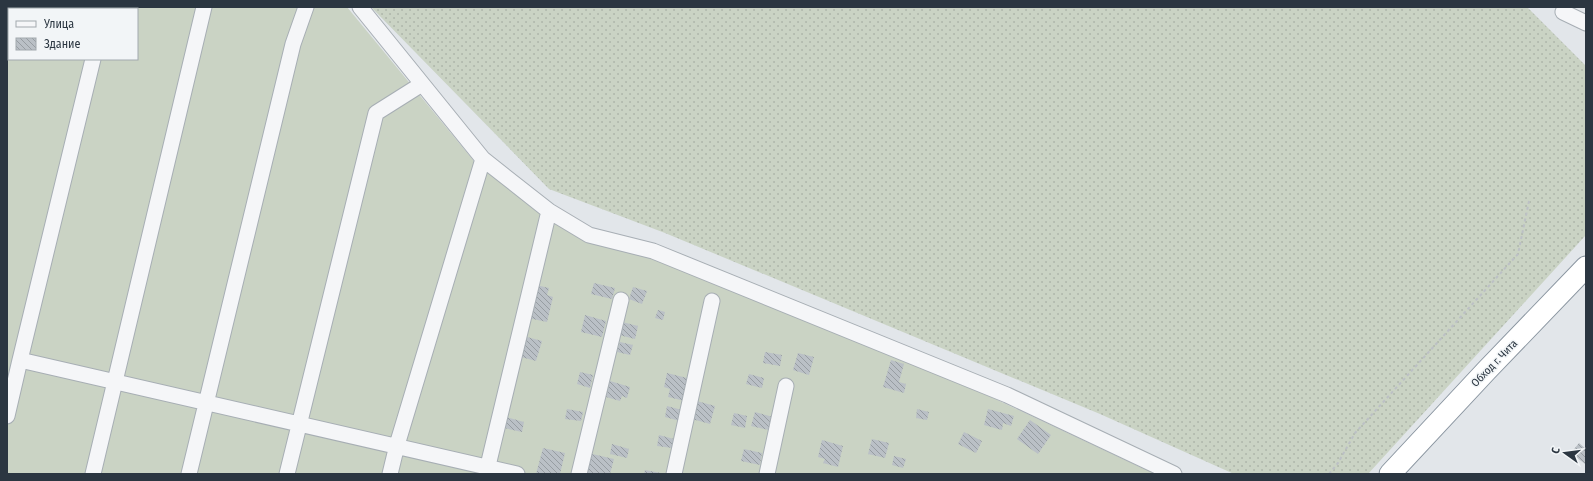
<svg xmlns="http://www.w3.org/2000/svg" width="1593" height="481" viewBox="0 0 1593 481" font-family="'Fira Sans Condensed',sans-serif">
	<style>
		.grass { fill: url(#grass-dots) }
		.garden { fill: #cad3c4; fill-rule: evenodd }
		.building { fill: url(#building-back-hatch) }
		.lines { fill: none; stroke-linecap: round; stroke-linejoin: round }
		.minor-casing { stroke: #a7aeb4; stroke-width: 17 }
		.highway-casing { stroke: #8a95a0; stroke-width: 23 }
		.path { stroke: #bcc0c5; stroke-width: 2; stroke-dasharray: 3 3; stroke-linecap: butt }
		.minor { stroke: #f5f6f8; stroke-width: 15 }
		.highway { stroke: #fff; stroke-width: 21 }
		.labels { text-anchor: middle; stroke-width: 3; stroke-linejoin: round; paint-order: stroke }
		.street-label { font-size: 11px; fill: #2b3641; stroke: #f2f5f7 }
	</style>
	<defs>
		<pattern id="grass-dots" width="8" height="8" patternUnits="userSpaceOnUse"><rect width="8" height="8" fill="#cad3c4"/><path d="M2 2h.1M6 6h.1" fill="none" stroke="#aeb6aa" stroke-width="1.8" stroke-linecap="round"/></pattern>
		<pattern id="building-back-hatch" width="6" height="6" patternUnits="userSpaceOnUse"><rect width="6" height="6" fill="#bac0c6"/><path d="M-1 5l2 2M0 0l6 6M5-1l2 2" fill="none" stroke="#979da2"/></pattern>
	</defs>
	<rect width="100%" height="100%" fill="#e2e6ea"/>
	<!-- grass -->
	<path class="grass" d="M371 7H1527L1586 66V235L1368 474H1234L1100 414 665 233 549 189Z"/>
	<!-- garden -->
	<path class="garden" d="M7 7H347L478 166 526 200 649 255 991 397 1155 474H7ZM9 9H137V59H9Z"/>
	<!-- building -->
	<path class="building" d="M594 283 615 288 612 299 591 294Z
		M536 285 549 288 547 295 553 297 547 322 528 318Z
		M633 287 647 291 642 304 629 299Z
		M658 310 665 312 663 320 655 318Z
		M585 315 606 321 602 337 581 332Z
		M622 322 638 326 635 339 619 335Z
		M527 337 542 341 536 361 521 357Z
		M620 342 633 345 630 355 617 352Z
		M765 352 782 355 780 366 763 363Z
		M798 353 814 357 809 375 793 370Z
		M891 360 904 364 899 382 906 384 904 393 883 387Z
		M580 372 593 375 590 388 577 384Z
		M667 373 687 378 684 392 687 393 685 401 668 397 670 389 664 387Z
		M749 374 764 378 762 388 746 384Z
		M610 381 630 387 627 398 622 396 620 401 606 397Z
		M697 401 715 406 710 424 692 419Z
		M667 406 682 410 680 421 665 417Z
		M567 409 583 412 581 421 565 419Z
		M917 409 929 412 927 420 916 418Z
		M988 409 1014 416 1011 426 1003 423 1002 430 984 425Z
		M755 412 773 417 769 430 751 426Z
		M734 413 747 416 745 428 731 425Z
		M506 417 524 422 522 432 504 428Z
		M1030 420 1051 435 1038 454 1017 439Z
		M964 432 982 441 976 453 958 444Z
		M659 435 674 439 672 448 657 446Z
		M872 439 889 443 885 458 868 454Z
		M822 440 843 446 838 467 823 463 825 459 818 457Z
		M1579 443 1586 449 1585 464 1571 453Z
		M612 444 629 449 627 458 610 454Z
		M543 448 565 453 560 474H536Z
		M744 449 762 453 760 465 741 461Z
		M588 453 614 459 610 474H583Z
		M894 456 906 459 903 468 892 465Z
		M645 470 661 473V474H644Z"/>
	<g class="lines">
		<!-- minor casing -->
		<g class="minor-casing">
			<path id="minor" d="M105 7V9
				M360 7 483 159 549 211 589 235 653 251 1007 395 1174 474
				M1563 12 1586 23
				M93 59 20 360 517 474
				M7 416 20 360
				M93 474 204 7
				M189 474 293 44 306 7
				M287 474 376 113 422 84
				M390 474 397 445 483 159
				M486 474 549 211
				M579 474 621 300
				M674 474 712 301
				M767 474 786 386"/>
		</g>
		<!-- highway casing -->
		<g class="highway-casing">
			<path id="highway" d="M1390 474 1486 371 1586 267"/>
		</g>
		<!-- path -->
		<path class="path" d="M1329 474 1338 463 1355 433 1518 254 1529 201"/>
		<!-- minor -->
		<use href="#minor" class="minor"/>
		<!-- highway -->
		<use href="#highway" class="highway"/>
	</g>
	<g class="labels">
		<!-- street labels -->
		<g class="street-label">
			<text transform="translate(1494 363) rotate(-46)" y="4">Обход г. Чита</text>
		</g>
	</g>
	<!-- border -->
	<rect width="1593" height="481" fill="none" stroke="#2b3641" stroke-width="16"/>
	<!-- legend -->
	<rect x="8" y="8" width="130" height="52" fill="#f2f5f7" stroke="#a2a9ae"/>
	<rect x="16" y="21" width="20" height="6" fill="#f5f6f8" stroke="#a2a9ae"/>
	<text x="44" y="28" font-size="12" fill="#2b3641">Улица</text>
	<rect x="16" y="38" width="20" height="12" fill="url(#building-back-hatch)" stroke="#a2a9ae"/>
	<text x="44" y="48" font-size="12" fill="#2b3641">Здание</text>
	<!-- north arrow -->
	<g transform="translate(1565 453) rotate(284)" stroke="#f2f5f7" stroke-width="3" paint-order="stroke">
	<path d="M0-3L7 15L0 10L-7 15Z" fill="#2b3641"/>
	<text y="-6" font-size="11" font-weight="bold" text-anchor="middle" fill="#2b3641">С</text>
	</g>
</svg>
